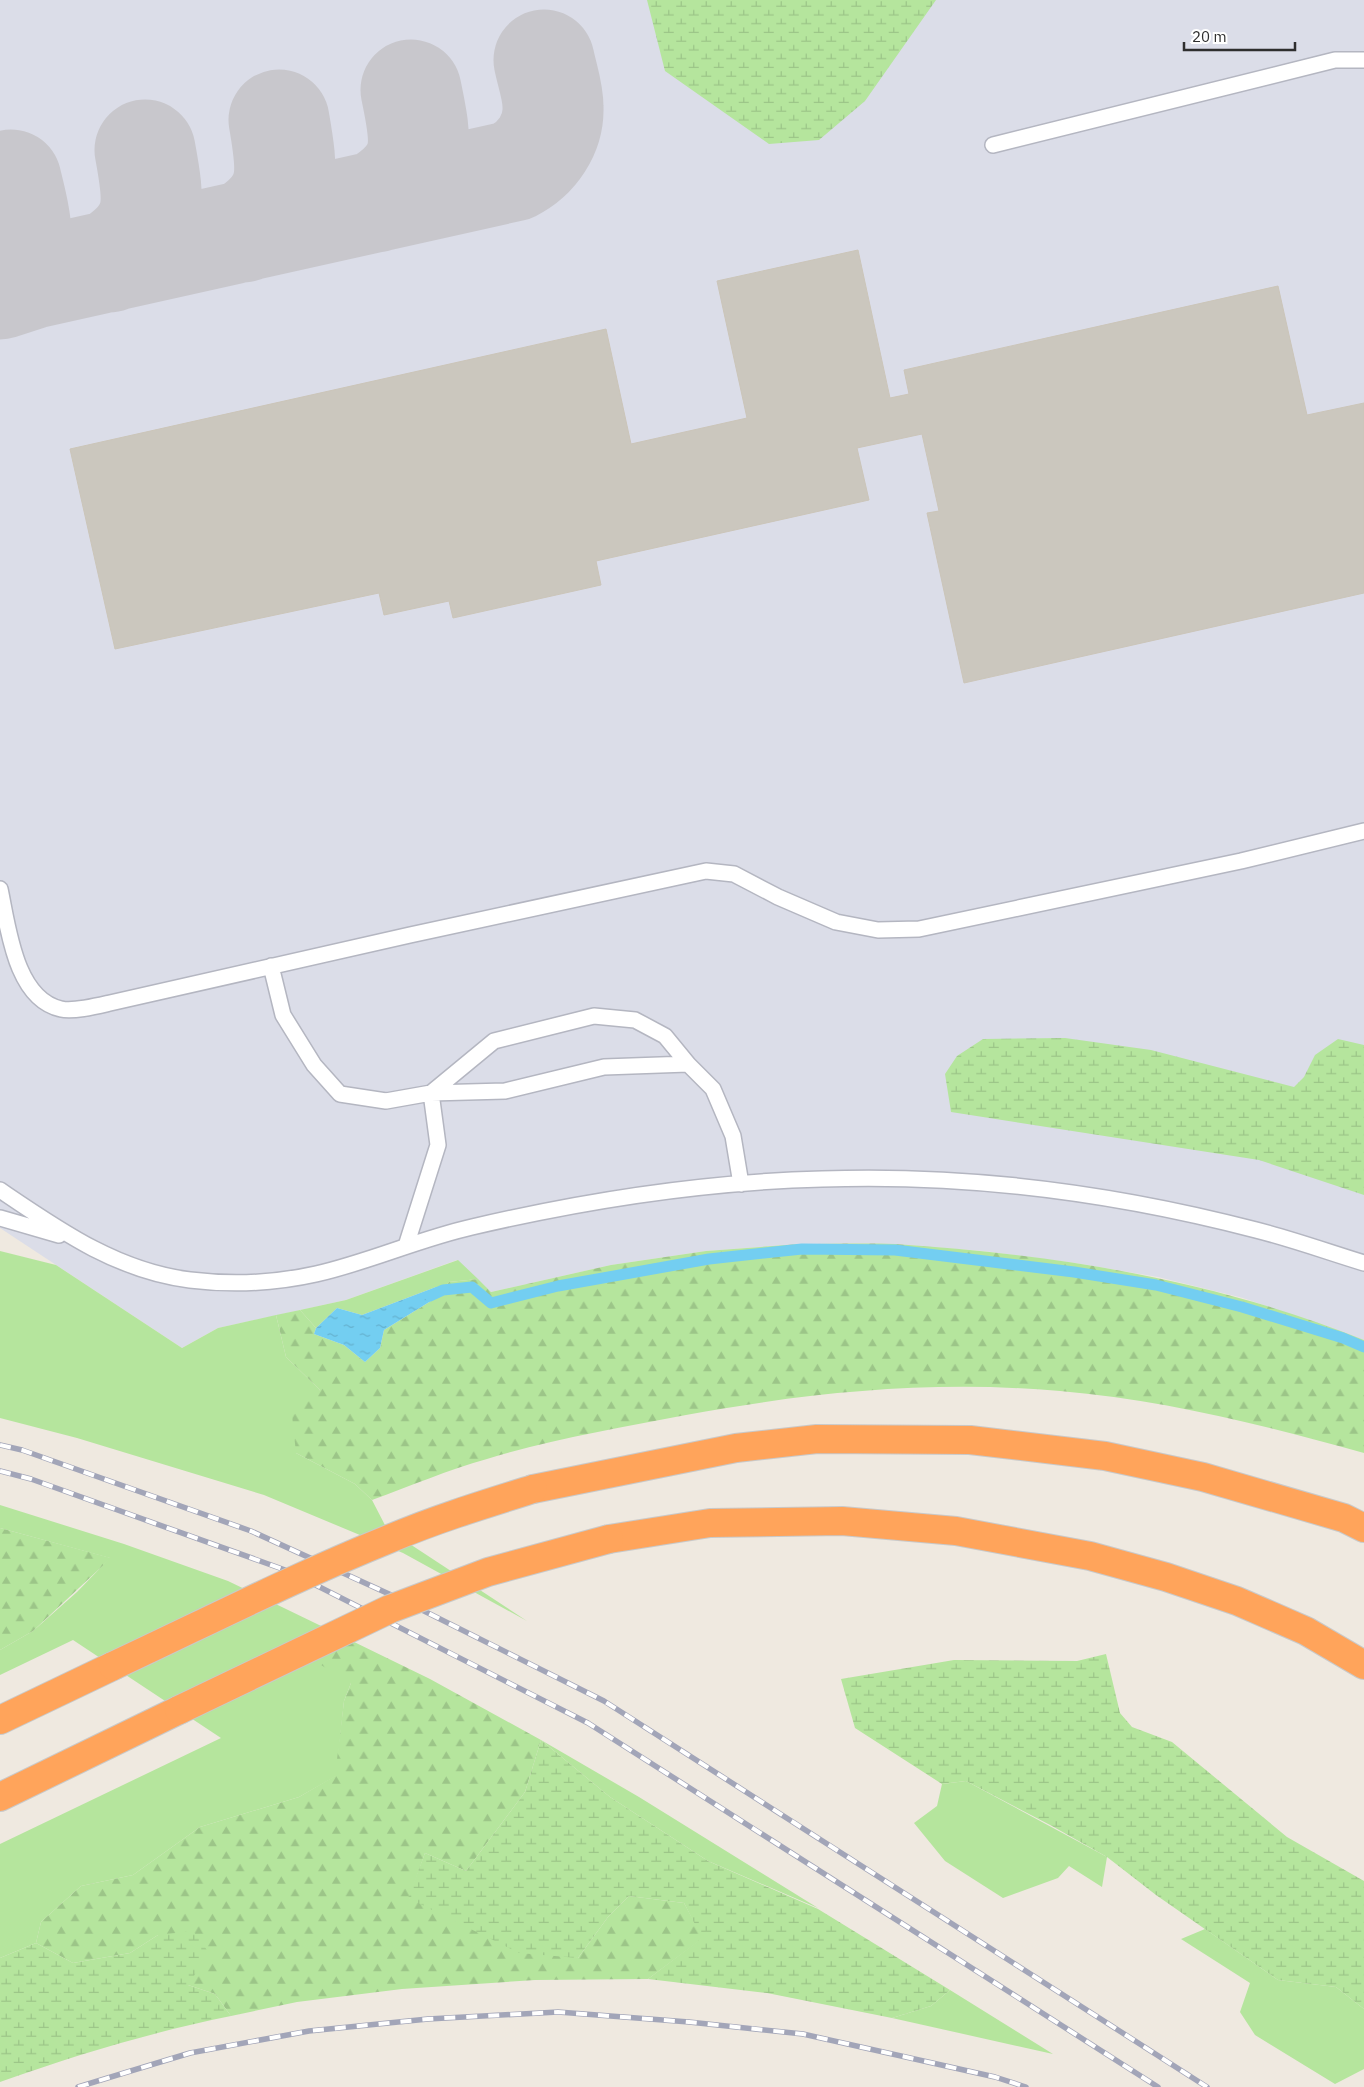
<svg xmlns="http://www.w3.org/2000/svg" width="1364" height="2087" viewBox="0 0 1364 2087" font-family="'IBM Plex Sans',sans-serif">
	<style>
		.airport { fill: #dbdde8 }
		.grass { fill: #b5e59d }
		.forest { fill: url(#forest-firs) }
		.wetland { fill: url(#wetland-marsh) }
		.water { fill: url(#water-ripples) }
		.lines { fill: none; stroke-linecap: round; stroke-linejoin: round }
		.stream { stroke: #73cef1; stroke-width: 11 }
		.taxiway { stroke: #c8c7cc; stroke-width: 101 }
		.building { fill: #cbc7be; stroke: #cbc5b9 }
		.service-casing { stroke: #b4b6c1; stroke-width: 18 }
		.motorway-casing { stroke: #c9c9c9; stroke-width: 30 }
		.service { stroke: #fff; stroke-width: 15 }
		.motorway { stroke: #ffa45b; stroke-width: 28 }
		.rail-casing { stroke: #a2a5b8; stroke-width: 5.5 }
		.rail { stroke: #fff; stroke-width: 4; stroke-dasharray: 11; stroke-linecap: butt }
		.motorway-bridge-casing { stroke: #c9c9c9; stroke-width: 30; stroke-linecap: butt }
		.motorway-bridge { stroke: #ffa45b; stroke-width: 28 }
	</style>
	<defs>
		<pattern id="forest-firs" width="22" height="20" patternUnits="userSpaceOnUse" patternTransform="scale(1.25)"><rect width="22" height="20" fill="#b5e59d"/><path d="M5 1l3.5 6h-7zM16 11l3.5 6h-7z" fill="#9cc588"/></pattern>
		<pattern id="wetland-marsh" width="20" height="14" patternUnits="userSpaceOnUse" patternTransform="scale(1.25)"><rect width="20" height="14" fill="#b5e59d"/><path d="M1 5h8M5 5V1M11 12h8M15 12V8" fill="none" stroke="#9cc588"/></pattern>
		<pattern id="water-ripples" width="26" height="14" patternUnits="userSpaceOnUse" patternTransform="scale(1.25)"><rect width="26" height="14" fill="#73cef1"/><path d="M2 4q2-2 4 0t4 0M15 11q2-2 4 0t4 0" fill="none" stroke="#64b1cf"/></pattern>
	</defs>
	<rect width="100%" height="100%" fill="#efe9e0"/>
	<!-- airport -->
	<path class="airport" d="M0 0H1364V1340L1243 1298 1158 1277 1075 1263 983 1251 893 1244H800L706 1251 611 1265 491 1292 457 1260 346 1300 218 1328 182 1348 0 1228Z"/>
	<!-- grass -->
	<path class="grass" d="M0 1251 56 1265 182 1348 218 1328 276 1315 286 1357 320 1390 296 1453 355 1484 372 1500 387 1529 527 1621 403 1553 264 1495 77 1438 0 1418Z
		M458 1260 478 1279 449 1282 443 1290 436 1287 362 1315 337 1308 316 1328 300 1310 346 1300Z
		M0 1505 124 1544 228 1581 348 1639 351 1683 344 1701 336 1776 299 1797 200 1827 133 1875 81 1886 41 1922 36 1943 0 1958V1844L221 1738 73 1640 0 1675V1650L33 1631 77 1592 110 1558 0 1528Z
		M541 1740 639 1797 818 1908 708 1861 610 1797Z
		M966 1781 1107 1857 1102 1887 1069 1866 1058 1878 1003 1898 945 1861 914 1823 937 1806 942 1784Z
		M1205 1929 1278 1980 1336 1987 1364 2009V2069L1335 2084 1255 2035 1240 2012 1250 1983 1181 1939Z
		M950 1990 1053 2054 892 2018 931 2006Z"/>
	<!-- forest -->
	<path class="forest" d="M800 1244C831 1244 863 1243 895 1244 1055 1254 1215 1280 1364 1340V1453C1264 1425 1164 1400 1060 1391 933 1380 811 1392 686 1415 619 1428 552 1439 487 1459 448 1470 410 1486 372 1500L355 1484 296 1453 292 1415 320 1390 286 1357 276 1315 300 1310 316 1328 314 1334 344 1345 365 1362 380 1348 384 1330 439 1296 449 1282 478 1279 491 1292 611 1265 706 1251Z
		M0 1528 111 1558 33 1631 0 1650Z
		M348 1639 430 1679 541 1740 525 1792 466 1871 425 1853 409 1898 578 1958 608 1917 629 1896 684 1903 703 1938 648 1979 535 1980 402 1989 297 2002 231 2016 215 1994 188 1985 158 1935 130 1953 73 1963 36 1943 41 1922 81 1886 133 1875 200 1827 299 1797 335 1776 344 1701 351 1683 301 1653Z"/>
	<!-- wetland -->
	<path class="wetland" d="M647 0H936L865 101 819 140 769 144 665 71Z
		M1065 1038 1151 1050 1294 1087 1304 1077 1315 1055 1338 1039 1364 1045V1195L1259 1160 951 1112 945 1074 957 1056 983 1039Z
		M1106 1654 1120 1713 1132 1727 1172 1742 1287 1837 1364 1881V2009L1336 1987 1278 1980 1156 1895 1107 1857 1052 1826 966 1781 942 1784 855 1728 841 1679 954 1660 1077 1661Z
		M541 1740 610 1797 708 1861 818 1909 950 1990 931 2006 892 2018 767 1993 648 1979 702 1938 684 1903 629 1896 608 1917 578 1958 519 1953 408 1898 425 1853 466 1871 525 1792Z
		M193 1931 209 1953 188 1985 215 1994 231 2016C152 2032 76 2055 0 2082V1958L36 1943 73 1963 130 1953 158 1935Z"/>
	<!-- water -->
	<path class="water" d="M436 1287 443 1290 439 1296 384 1330 380 1348 365 1362 344 1345 314 1334 316 1328 337 1308 362 1315Z"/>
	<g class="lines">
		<!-- stream -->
		<path class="stream" d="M430 1296 443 1290 472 1287 491 1303 558 1286 709 1259 802 1249 895 1250 1074 1272 1156 1285 1242 1307 1343 1338 1364 1347"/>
		<!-- taxiway -->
		<path class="taxiway" d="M376 202C428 170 422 143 411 90
			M243 232C293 201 288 172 279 120
			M109 262C159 229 155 204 145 150
			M0 286C6 281 10 274 13 267 28 238 18 210 11 180
			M0 289 34 278 513 171C537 159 554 134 553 107 553 91 547 75 544 60"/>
	</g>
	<!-- building -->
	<path class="building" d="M858 250 890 398 909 394 904 370 1278 286 1307 415 1364 403V593L964 683 927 513 939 511 922 434 857 448 869 500 596 561 601 585 453 618 449 601 384 615 379 593 115 649 70 449 606 329 631 444 747 418 717 281Z"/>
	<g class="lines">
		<!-- service casing -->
		<g class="service-casing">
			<path id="service" d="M993 145 1335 60H1364
				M0 889C8 926 15 999 61 1009 73 1012 97 1006 110 1003L410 935 706 871 734 874 778 897 836 922 878 930 919 929 1241 861 1364 831
				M271 966 283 1015 314 1065 340 1094 386 1101 431 1093 438 1145 406 1246
				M594 1016 635 1020 665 1036 688 1064 604 1067 505 1091 431 1093 494 1041Z
				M688 1064 713 1089 733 1136 741 1184
				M0 1190C59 1230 117 1271 190 1280 231 1285 276 1283 316 1274 369 1262 419 1239 472 1227 587 1200 704 1182 822 1179 968 1174 1114 1193 1256 1230 1292 1239 1328 1252 1364 1263
				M0 1218 59 1235"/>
		</g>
		<!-- motorway casing -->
		<g class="motorway-casing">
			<path id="motorway" d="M533 1489 736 1448 817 1439 970 1440 1105 1456 1203 1477 1344 1518 1364 1528
				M609 1539 710 1523 842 1521 956 1531 1090 1556 1166 1577 1237 1601 1306 1631 1364 1665
				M0 1720 113 1666
				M0 1797 179 1710"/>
		</g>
		<!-- service -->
		<use href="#service" class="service"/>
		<!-- motorway -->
		<use href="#motorway" class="motorway"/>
		<!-- rail casing -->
		<g class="rail-casing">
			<path id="rail" d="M0 1445 22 1450 251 1531 400 1599 604 1701 1207 2087
				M0 1471 31 1479 288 1571 588 1723 1158 2087
				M78 2087 190 2053 309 2031 428 2019 558 2012 689 2022 803 2034 995 2077 1026 2087"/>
		</g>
		<!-- rail -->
		<use href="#rail" class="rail"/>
		<!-- motorway-bridge casing -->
		<g class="motorway-bridge-casing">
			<path id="motorway-bridge" d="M113 1666C205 1623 295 1577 389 1539 436 1519 485 1504 533 1489
				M179 1710 390 1609 488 1572 609 1539"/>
		</g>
		<!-- motorway-bridge -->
		<use href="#motorway-bridge" class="motorway-bridge"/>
	</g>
	<!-- scale -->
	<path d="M1184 42v8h111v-8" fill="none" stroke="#2e2e2e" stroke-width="2.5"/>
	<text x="1192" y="42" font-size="15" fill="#2e2e2e" stroke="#ffffff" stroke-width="4" paint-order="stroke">20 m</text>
</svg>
